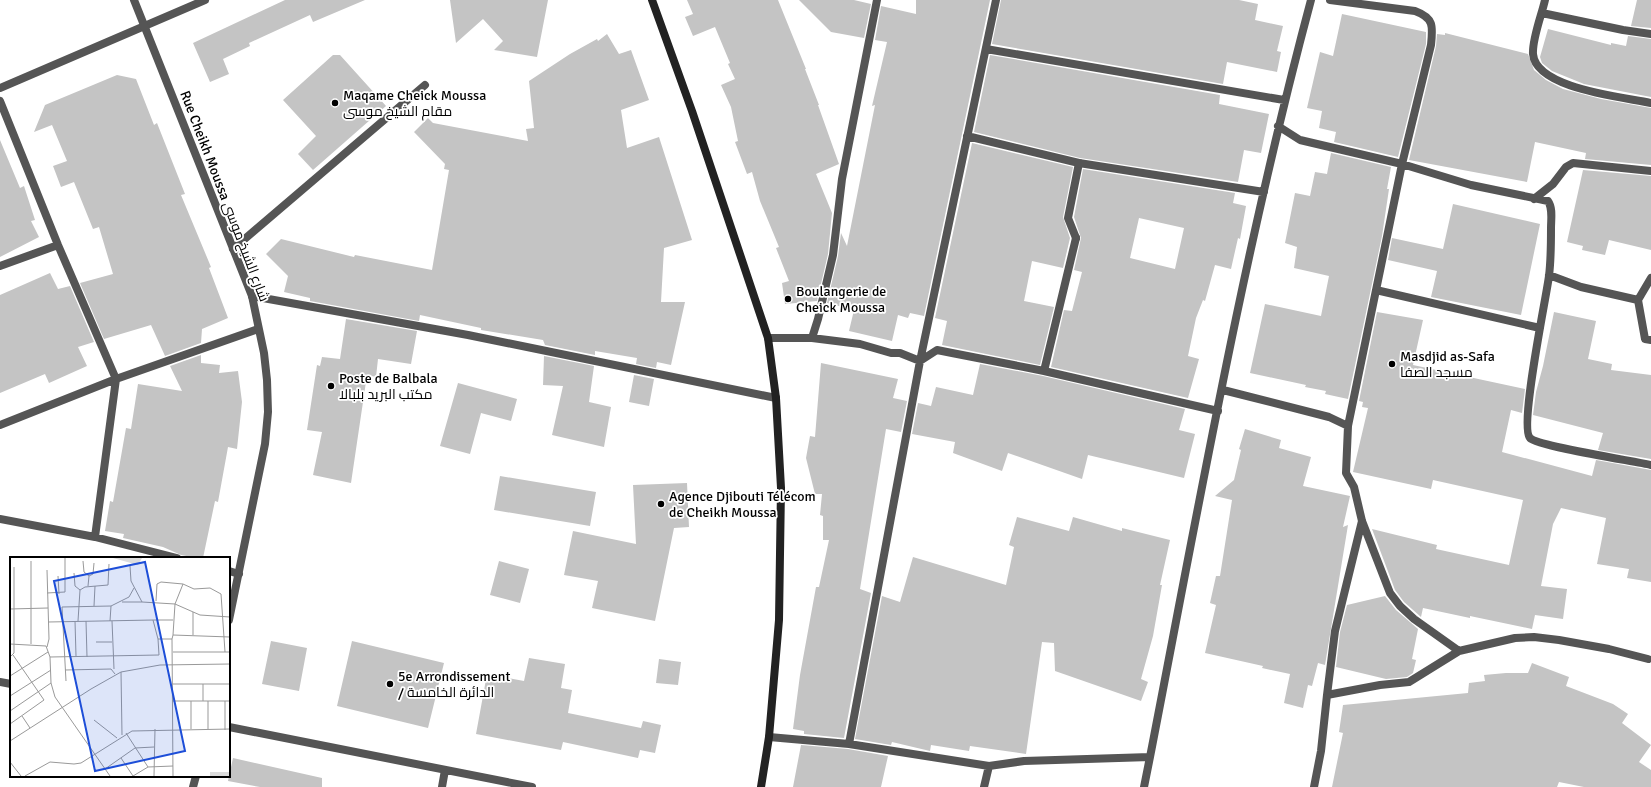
<svg xmlns="http://www.w3.org/2000/svg" width="1651" height="787" viewBox="0 0 1651 787" font-family="Signika,Cairo,sans-serif">
	<style>
		.building { fill: #c4c4c4; fill-rule: evenodd }
		.lines { fill: none; stroke-linecap: round; stroke-linejoin: round }
		.service { stroke: #555; stroke-width: 8 }
		.minor { stroke: #555; stroke-width: 8 }
		.tertiary { stroke: #555; stroke-width: 8 }
		.secondary { stroke: #222; stroke-width: 8 }
		.poi-dot { fill: #000; stroke: #fff; stroke-width: 1.5 }
		.labels { text-anchor: middle; stroke-width: 3.5; stroke-linejoin: round; paint-order: stroke }
		.poi-label { font-size: 14px; fill: #000; stroke: #fff; text-anchor: start }
		.street-label { font-size: 14px; fill: #000; stroke: #fff }
		.inset-road { fill: none; stroke: #999; stroke-width: 1 }
		.view { fill: #1d4ed8; fill-opacity: 0.15; stroke: #1d4ed8; stroke-width: 2 }
		.inset-edge { fill: none; stroke: #000; stroke-width: 2 }
	</style>
	<rect width="100%" height="100%" fill="#fff"/>
	<!-- building -->
	<path class="building" d="M285 0H365L313 22 310 15 249 43 250 46 223 59 229 74 210 82 193 43Z
		M450 0H548L537 57 494 50 503 41 483 19 456 43Z
		M687 0H778L806 69H805L819 105H818L839 164 816 174 832 213 828 254 817 301 785 304 782 283 789 281 776 248 779 247 760 201 752 172 747 174 735 142 738 141 731 107 721 85 735 79 728 64 730 63 715 27 693 36 685 17 693 14Z
		M799 0H854L871 4 864 38 831 32Z
		M916 0H990L924 316 910 313 908 318 898 315 892 341 849 331 854 310 827 303 838 256 841 233 847 246 875 105 872 106 887 42 875 40 881 6 916 14Z
		M1001 0H1239L1258 4 1255 20 1283 26 1277 51 1281 52 1277 72 1227 62 1223 84 992 44Z
		M1637 0H1651V28L1631 26Z
		M1342 14 1426 32V44L1398 157 1334 142 1336 132 1319 128 1322 111 1307 108 1320 52 1333 56Z
		M1548 29 1611 45V43L1626 46 1628 36 1651 39V97L1584 84 1552 71 1542 63 1540 57Z
		M1445 33 1528 54 1534 70 1546 80 1563 89 1601 99 1651 108V165L1585 159 1586 153 1535 142 1527 182 1409 160 1436 46 1437 34 1445 35Z
		M607 34 619 54 631 50 649 100 621 110 627 148 659 137 692 240 664 248 661 302H685L671 365 657 362 656 368 636 364 637 358 595 351V355L545 345 543 340 481 330V328L420 315 419 321 310 301V298L284 292 288 276 266 254 281 239 354 257 355 255 432 270 449 170 444 169 445 164 414 132 428 118 433 123 528 141 526 129 534 128 529 81 570 54 597 39 598 41Z
		M333 55H340L386 106 313 170 298 154 316 136 283 100Z
		M990 55 1220 95 1219 104 1269 114 1261 153 1244 150 1238 182 1080 158 974 132Z
		M117 75 136 79 154 125 157 123 185 194 181 195 211 267 209 268 228 318 202 329 201 343 165 356 151 325 104 339 80 283 113 274 99 227 93 229 74 182 61 187 53 166 67 161 52 125 34 132 45 105Z
		M0 140 20 188 24 186 35 220 31 221 39 237 0 257Z
		M972 143 1073 167 1063 217 1070 238 1063 268 1032 261 1024 301 1054 307 1040 365 942 345 947 321 935 318Z
		M1331 153 1391 167 1387 189H1389L1382 236 1348 399 1325 394 1326 391 1305 387 1306 385 1250 373 1265 304 1321 316 1329 276 1294 268 1297 247 1285 243 1295 193 1310 196 1315 172 1327 174Z
		M1083 169 1235 193 1233 203 1246 206 1240 239 1238 238 1231 269 1215 265 1205 301 1203 300 1196 318 1188 356 1199 359 1188 398 1051 367 1064 310 1072 311 1082 272 1074 270 1081 238 1074 217ZM1139 218 1184 228 1175 269 1130 258Z
		M1583 170 1651 176V250L1609 240 1605 255 1582 250 1583 246 1567 242Z
		M1453 204 1540 224 1521 315 1431 297 1437 271 1388 260 1392 238 1443 249Z
		M50 273 58 289 70 286 94 342 78 347 87 366 49 383 45 374 0 393V295Z
		M1377 312 1423 320 1413 365 1525 389 1522 413 1511 410 1502 452 1592 476 1596 460 1651 470V582L1627 578 1629 569 1597 564 1606 518 1561 508 1553 524 1541 586 1567 589 1563 619 1535 615 1532 629 1470 616V618L1423 608 1421 617 1404 602 1395 590 1372 529 1437 545 1436 549 1509 565 1523 500 1433 480 1431 489 1353 472 1368 408 1362 407 1363 402 1359 401Z
		M1554 312 1596 321 1588 359 1612 364 1611 370 1651 375V459L1598 450 1603 433 1533 415 1536 392 1543 366Z
		M346 319 417 331 411 364 378 359 376 377 367 375 351 483 313 475 322 432 307 430 317 365 320 366 322 357 340 359Z
		M201 355V363L220 365 219 373 238 371 242 402 237 449 228 447 218 502 215 501 203 558H197L181 555 163 547 123 538 124 534 105 531 110 501 113 502 126 428 131 429 138 384 182 391 170 366Z
		M544 356 594 366 589 402 611 407 604 447 552 435 563 386 543 385Z
		M821 363 898 379 893 398 907 401 901 432 886 429 860 589 871 593 844 738 804 734V731L793 729 800 675 816 587H819L829 540H823V516L820 515 822 494H815L806 458 810 436 815 437Z
		M980 364 1043 376 1185 409 1179 430 1195 434 1184 478 1088 455 1082 479 1008 453 1002 471 953 453 955 442 912 434 918 403 931 406 936 387 973 395Z
		M634 375 654 379 649 406 629 402Z
		M458 383 517 399 511 421 481 413 470 454 440 446Z
		M1245 429 1281 440 1279 448 1311 457 1303 486 1350 496 1343 527 1348 525 1325 665 1318 663 1312 686 1308 685 1303 708 1284 703 1290 674 1262 668 1263 666 1205 653 1216 605 1210 603 1216 576H1220L1232 500 1215 496 1234 480 1241 450 1239 449Z
		M500 476 596 492 590 526 494 510Z
		M687 483 689 527 674 528 655 621 592 608 598 581 564 575 573 531 636 544 633 485Z
		M1017 517 1069 531 1073 517 1122 531V528L1170 540 1160 585H1162L1153 636 1141 679 1148 682 1141 701 1055 671 1054 643 1042 642 1026 754 970 746 969 751 931 745 930 751 892 742 891 745 855 739 882 596 900 602 913 557 1006 585 1014 547 1009 545Z
		M499 561 529 569 520 603 490 595Z
		M1385 596 1396 610 1418 629 1412 659 1416 660 1413 673 1407 677 1386 679 1336 667 1340 632 1347 605Z
		M271 641 307 648 299 691 262 684Z
		M352 641 444 663 428 728 337 706Z
		M529 658 565 664 561 688 572 690 568 713 641 728 643 721 661 725 655 753 640 750 638 758 563 742 561 750 476 734 487 674 524 681Z
		M659 659 681 662 678 685 656 683Z
		M1532 663 1569 677 1566 686 1613 704 1628 714 1622 723 1651 745 1639 762 1651 770V787H1584L1559 782 1557 787H1332L1343 733 1339 732 1343 705 1468 693 1469 683 1485 681 1484 675 1506 673H1528Z
		M801 745 848 749 888 756 881 787H793Z
		M233 758 322 778V787H260L228 781Z"/>
	<g class="lines">
		<!-- service -->
		<path class="service" d="M1076 238 1068 218 1079 163"/>
		<!-- minor -->
		<path class="minor" d="M1330 0 1415 11C1434 18 1433 26 1431 45L1402 164 1348 426
			M1545 0C1542 14 1532 39 1533 54 1536 89 1624 97 1651 103
			M1542 13 1623 30 1651 34
			M986 49 1284 100
			M0 88 205 0
			M0 101 58 245 116 379 95 537
			M1278 126 1300 140 1402 164 1471 185 1548 201C1553 208 1551 219 1551 228 1551 244 1551 260 1549 276 1546 299 1519 427 1530 438 1537 446 1633 461 1651 465
			M967 136 1079 163 1264 192
			M1534 199 1553 184 1566 167 1573 163 1651 171
			M233 249 425 85
			M0 266 58 245
			M1549 275 1581 287 1638 300 1651 278
			M1376 290 1540 328
			M252 296 468 335 776 398
			M1638 300 1645 339 1651 340
			M768 338H812L818 319 833 255 842 179 877 0
			M812 338 860 344 891 353H900L920 361 937 350 952 353 1044 371 1218 411
			M1044 371 1076 238
			M1223 390 1329 417 1348 426 1346 473 1354 487 1362 521 1390 593 1400 606 1414 619 1459 651
			M0 425 116 379 258 329
			M0 519 95 537 177 558
			M229 571 239 574
			M0 682 11 684
			M1327 695 1335 631 1362 521
			M229 727 532 787
			M769 737 849 744
			M989 766 849 744 920 361 996 0
			M442 787 445 770
			M984 787 989 766 1024 761 1150 757C1199 504 1244 250 1311 0
			M1144 787 1150 757
			M1314 787 1321 751 1327 695 1380 685 1409 682 1459 651 1515 638 1534 637 1559 640 1609 649 1648 659"/>
		<!-- tertiary -->
		<path class="tertiary" d="M134 0 252 296 264 353 267 380 268 412 265 444 229 620
			M193 787 196 776"/>
		<!-- secondary -->
		<path class="secondary" d="M652 0 692 111 768 338 776 398 781 488 779 620 769 737 761 787"/>
	</g>
	<!-- markers -->
	<g class="poi-dot">
		<circle cx="335" cy="103" r="4"/>
		<circle cx="788" cy="299" r="4"/>
		<circle cx="1392" cy="364" r="4"/>
		<circle cx="331" cy="386" r="4"/>
		<circle cx="661" cy="504" r="4"/>
		<circle cx="390" cy="684" r="4"/>
	</g>
	<g class="labels">
		<!-- poi labels -->
		<g class="poi-label">
			<text x="343" y="100">Maqame Cheick Moussa<tspan x="343" dy="16">مقام الشيخ موسى</tspan></text>
			<text x="796" y="296">Boulangerie de<tspan x="796" dy="16">Cheick Moussa</tspan></text>
			<text x="1400" y="361">Masdjid as-Safa<tspan x="1400" dy="16">مسجد الصفا</tspan></text>
			<text x="339" y="383">Poste de Balbala<tspan x="339" dy="16">مكتب البريد بلبالا</tspan></text>
			<text x="669" y="501">Agence Djibouti Télécom<tspan x="669" dy="16">de Cheikh Moussa</tspan></text>
			<text x="398" y="681">5e Arrondissement<tspan x="398" dy="16">/ الدائرة الخامسة</tspan></text>
		</g>
		<!-- street labels -->
		<g class="street-label">
			<text transform="translate(225 196) rotate(69)" y="5">Rue Cheikh Moussa شارع الشيخ موسى</text>
		</g>
	</g>
	<!-- overview -->
	<g transform="translate(10 557)">
		<rect width="220" height="220" fill="#fff"/>
		<path d="M103 1H132L128 8ZM200 215H220V219H200Z" fill="#dcdcdc"/>
		<path class="inset-road" d="M21 4V87M73 4 74 15 79 19 78 29M120 9 121 24 132 45 165 47 190 58 220 60M220 9V23M37 13 39 82 37 90M64 16 65 29 70 33M48 19 49 37M79 19 83 17 84 6M70 33 75 30 98 28 99 7M37 36 55 35V1M146 44 147 27 151 25 173 27 184 32 200 31 211 37 215 95M112 45H132M84 49 85 29M0 52 38 51M143 63H163M65 64 66 99M68 64 70 33M76 64 77 100M100 64 101 49 119 40 124 31M102 64 104 112M38 65 143 63 148 82H162L163 219M163 78 165 47 173 27M183 78V55M162 82 163 78 220 80M86 85H102M0 87 36 89 40 100 41 126 45 140 100 219M163 95H220M0 100 4 96V10M40 100 149 98 148 82M55 113 101 112 105 117M111 115 112 178M0 119 38 95M56 124 52 50 101 49M162 127H220M193 127V144M0 139 41 113M162 144H220M181 144V172M198 144V172M0 154 41 126M12 159 20 171M84 163 107 181M0 167 34 143 3 98M215 173V144M116 176 138 210M0 184 81 132 111 115 150 108 220 107M111 201 123 219M0 205 11 219M95 212 125 191 144 190M15 219 40 205 64 207 71 206 122 174 220 172M123 219 138 210 163 209M144 219 145 172"/>
		<path class="view" d="M135 5 175 194 85 214 44 24Z"/>
		<rect width="220" height="220" class="inset-edge"/>
	</g>
</svg>
